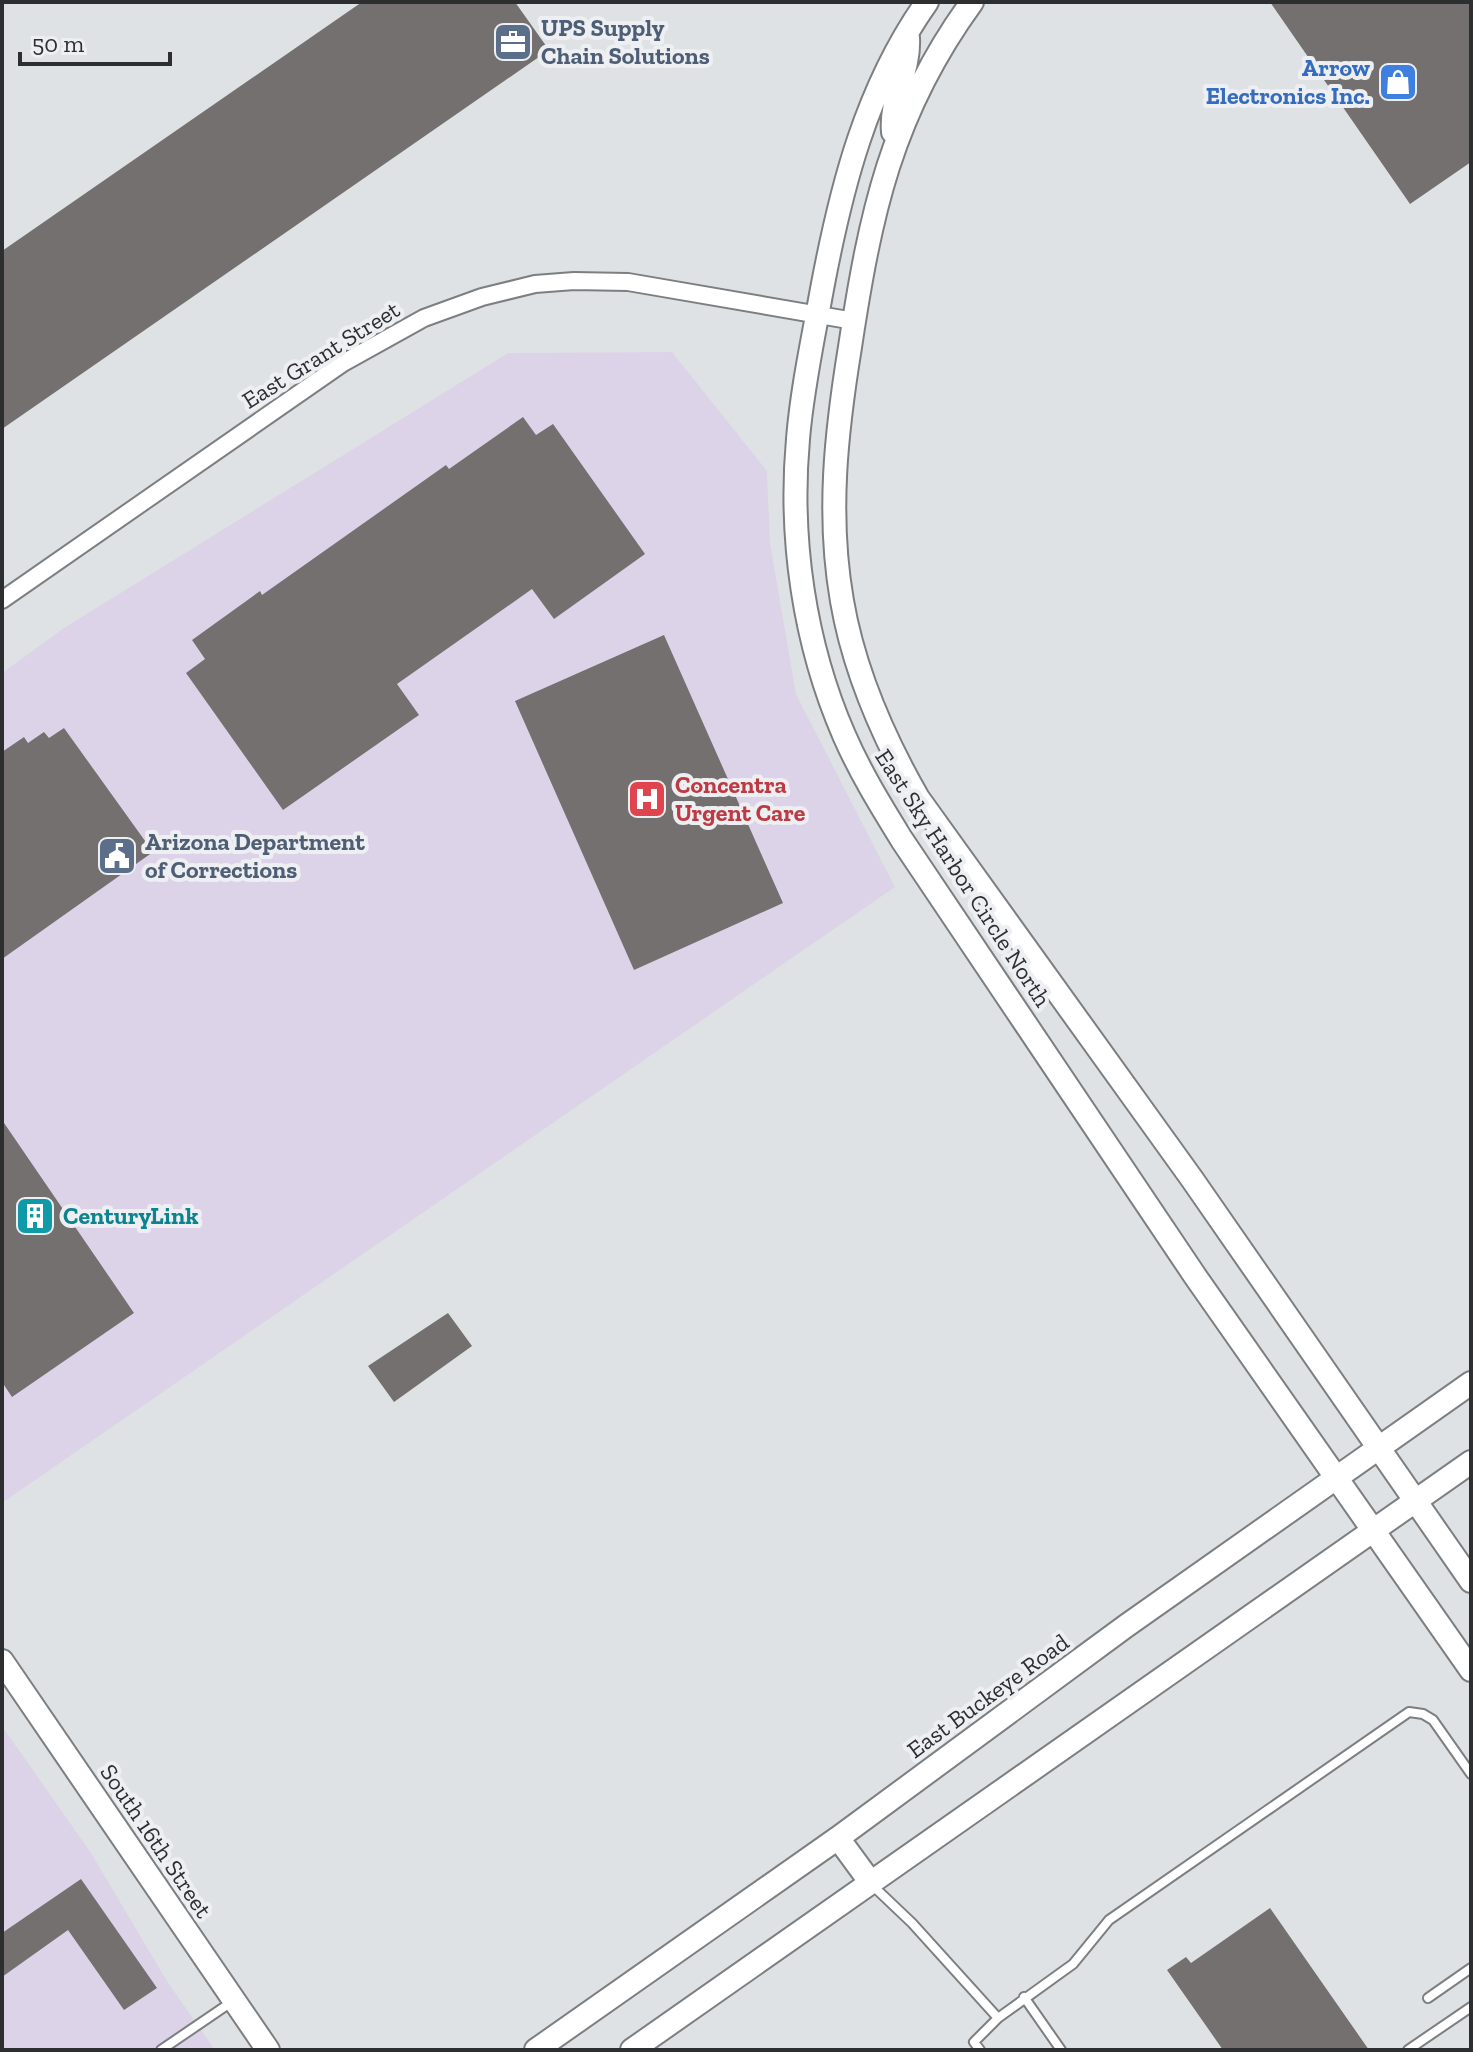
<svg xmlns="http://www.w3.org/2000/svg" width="1473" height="2052" viewBox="0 0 1473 2052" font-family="'Zilla Slab',serif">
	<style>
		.industrial { fill: #ddd3e8 }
		.building { fill: #74706f }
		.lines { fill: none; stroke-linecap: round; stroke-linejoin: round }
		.lane-casing { stroke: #7c7f81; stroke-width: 12 }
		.street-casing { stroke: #7c7f81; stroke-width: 20 }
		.secondary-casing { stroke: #7c7f81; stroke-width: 26 }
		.lane { stroke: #fff; stroke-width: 8 }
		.street { stroke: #fff; stroke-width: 16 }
		.secondary { stroke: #fff; stroke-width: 22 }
		.labels { text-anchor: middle; stroke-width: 8; stroke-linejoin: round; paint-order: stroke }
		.service-label { font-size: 24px; font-weight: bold; fill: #4e5e75; stroke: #edeff2; text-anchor: start }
		.shop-label { font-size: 24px; font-weight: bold; fill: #366cbe; stroke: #edeff2; text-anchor: end }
		.street-label { font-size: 24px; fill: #2d2e2f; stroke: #edeff2 }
		.health-label { font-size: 24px; font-weight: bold; fill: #be3a42; stroke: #edeff2; text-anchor: start }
		.culture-label { font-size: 24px; font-weight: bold; fill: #0d838f; stroke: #edeff2; text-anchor: start }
	</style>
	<rect width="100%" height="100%" fill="#dfe2e5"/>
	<!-- industrial -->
	<path class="industrial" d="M672 352 767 471 770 543 796 694 895 887 2 1503V673L64 628 508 353Z
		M2 1726 91 1853 167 1981 215 2050H2Z"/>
	<!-- building -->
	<path class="building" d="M362 2H515L549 50 2 429V251Z
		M1270 2H1471V162L1410 204Z
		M523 417 536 435 553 424 645 554 554 619 532 589 397 684 419 715 283 810 186 673 205 659 192 640 260 591 262 595 446 465 449 469Z
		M664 635 783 903 634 970 515 701Z
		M64 728 153 852 2 959V752L24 737 28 743 44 732 49 738Z
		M2 1120 134 1313 12 1397 2 1382Z
		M448 1313 472 1346 394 1402 368 1366Z
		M81 1879 157 1988 124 2010 68 1930 2 1977V1933Z
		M1270 1908 1369 2050H1223L1167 1970 1186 1957 1191 1963Z"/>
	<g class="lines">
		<!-- lane casing -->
		<g class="lane-casing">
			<path id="lane" d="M871 1884 912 1923 998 2018 1073 1964 1109 1920 1409 1712 1423 1714 1433 1720 1471 1774
				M1024 1997 1061 2050
				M1428 1998 1471 1968
				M161 2050 233 2001
				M980 2050 974 2042 998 2018
				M1408 2050 1471 2007"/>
		</g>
		<!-- street casing -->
		<g class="street-casing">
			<path id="street" d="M2 600 343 363 424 318 482 297 535 284 574 281 628 282 854 321"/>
		</g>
		<!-- secondary casing -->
		<g class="secondary-casing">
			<path id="secondary" d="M927 2C866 88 841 188 822 289 813 339 802 389 798 439 789 538 804 643 844 735 860 772 881 806 902 840L1195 1276 1471 1670
				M972 2C891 113 870 215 850 347 836 433 827 515 842 601 854 671 883 737 918 798L1192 1179 1471 1581
				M893 132C890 99 910 71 908 38
				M2 1661 268 2050
				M838 1838 871 1883
				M536 2050 838 1838 1126 1626 1471 1383
				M632 2050 1471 1462"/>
		</g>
		<!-- lane -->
		<use href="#lane" class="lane"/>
		<!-- street -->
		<use href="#street" class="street"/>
		<!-- secondary -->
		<use href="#secondary" class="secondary"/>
	</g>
	<!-- icons -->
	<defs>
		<g id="office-square" transform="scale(2)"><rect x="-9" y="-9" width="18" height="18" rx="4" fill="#5c6f8a" stroke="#edeff2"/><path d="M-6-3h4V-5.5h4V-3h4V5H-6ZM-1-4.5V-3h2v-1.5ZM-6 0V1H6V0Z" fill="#fff"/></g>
		<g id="shop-square" transform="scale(2)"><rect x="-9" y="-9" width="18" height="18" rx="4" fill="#3f7fe0" stroke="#edeff2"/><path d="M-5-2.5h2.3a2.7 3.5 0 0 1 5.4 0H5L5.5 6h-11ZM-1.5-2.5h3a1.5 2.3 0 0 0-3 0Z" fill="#fff"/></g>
		<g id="hospital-square" transform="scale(2)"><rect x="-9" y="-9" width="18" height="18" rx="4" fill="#e0444e" stroke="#edeff2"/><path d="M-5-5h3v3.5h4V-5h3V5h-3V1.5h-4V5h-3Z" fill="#fff"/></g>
		<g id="civic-square" transform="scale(2)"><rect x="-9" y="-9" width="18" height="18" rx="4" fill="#5c6f8a" stroke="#edeff2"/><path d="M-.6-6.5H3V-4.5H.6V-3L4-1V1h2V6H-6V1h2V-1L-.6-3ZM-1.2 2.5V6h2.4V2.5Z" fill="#fff"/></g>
		<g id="building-square" transform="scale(2)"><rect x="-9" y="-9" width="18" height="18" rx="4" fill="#0f9aa8" stroke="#edeff2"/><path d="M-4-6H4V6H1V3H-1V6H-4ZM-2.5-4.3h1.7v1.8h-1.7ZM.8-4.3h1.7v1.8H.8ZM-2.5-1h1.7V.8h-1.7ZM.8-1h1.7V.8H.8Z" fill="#fff"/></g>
	</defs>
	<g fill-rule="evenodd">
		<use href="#office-square" x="513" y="42"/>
		<use href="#shop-square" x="1398" y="82"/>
		<use href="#hospital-square" x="647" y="799"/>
		<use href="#civic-square" x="117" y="856"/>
		<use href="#building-square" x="35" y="1216"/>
	</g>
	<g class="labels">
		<!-- service labels -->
		<g class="service-label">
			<text x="541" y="36">UPS Supply<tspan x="541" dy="28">Chain Solutions</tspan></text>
			<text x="145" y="850">Arizona Department<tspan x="145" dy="28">of Corrections</tspan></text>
		</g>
		<!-- shop labels -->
		<g class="shop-label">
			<text x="1370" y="76">Arrow<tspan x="1370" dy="28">Electronics Inc.</tspan></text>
		</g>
		<!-- street labels -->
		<g class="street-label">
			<text transform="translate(321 355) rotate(-32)" y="8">East Grant Street</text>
			<text transform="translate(963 878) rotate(57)" y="8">East Sky Harbor Circle North</text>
			<text transform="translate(988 1696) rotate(-36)" y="8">East Buckeye Road</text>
			<text transform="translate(156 1841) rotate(56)" y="8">South 16th Street</text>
		</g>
		<!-- health labels -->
		<g class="health-label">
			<text x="675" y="793">Concentra<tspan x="675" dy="28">Urgent Care</tspan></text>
		</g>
		<!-- culture labels -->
		<g class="culture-label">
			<text x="63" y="1224">CenturyLink</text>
		</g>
	</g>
	<!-- border -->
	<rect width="1473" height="2052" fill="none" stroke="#2d2e2f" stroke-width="8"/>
	<!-- scale -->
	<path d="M20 52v12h150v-12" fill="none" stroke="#2d2e2f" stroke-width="4"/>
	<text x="32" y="52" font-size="24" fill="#2d2e2f" stroke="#edeff2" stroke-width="6" paint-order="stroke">50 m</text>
</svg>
